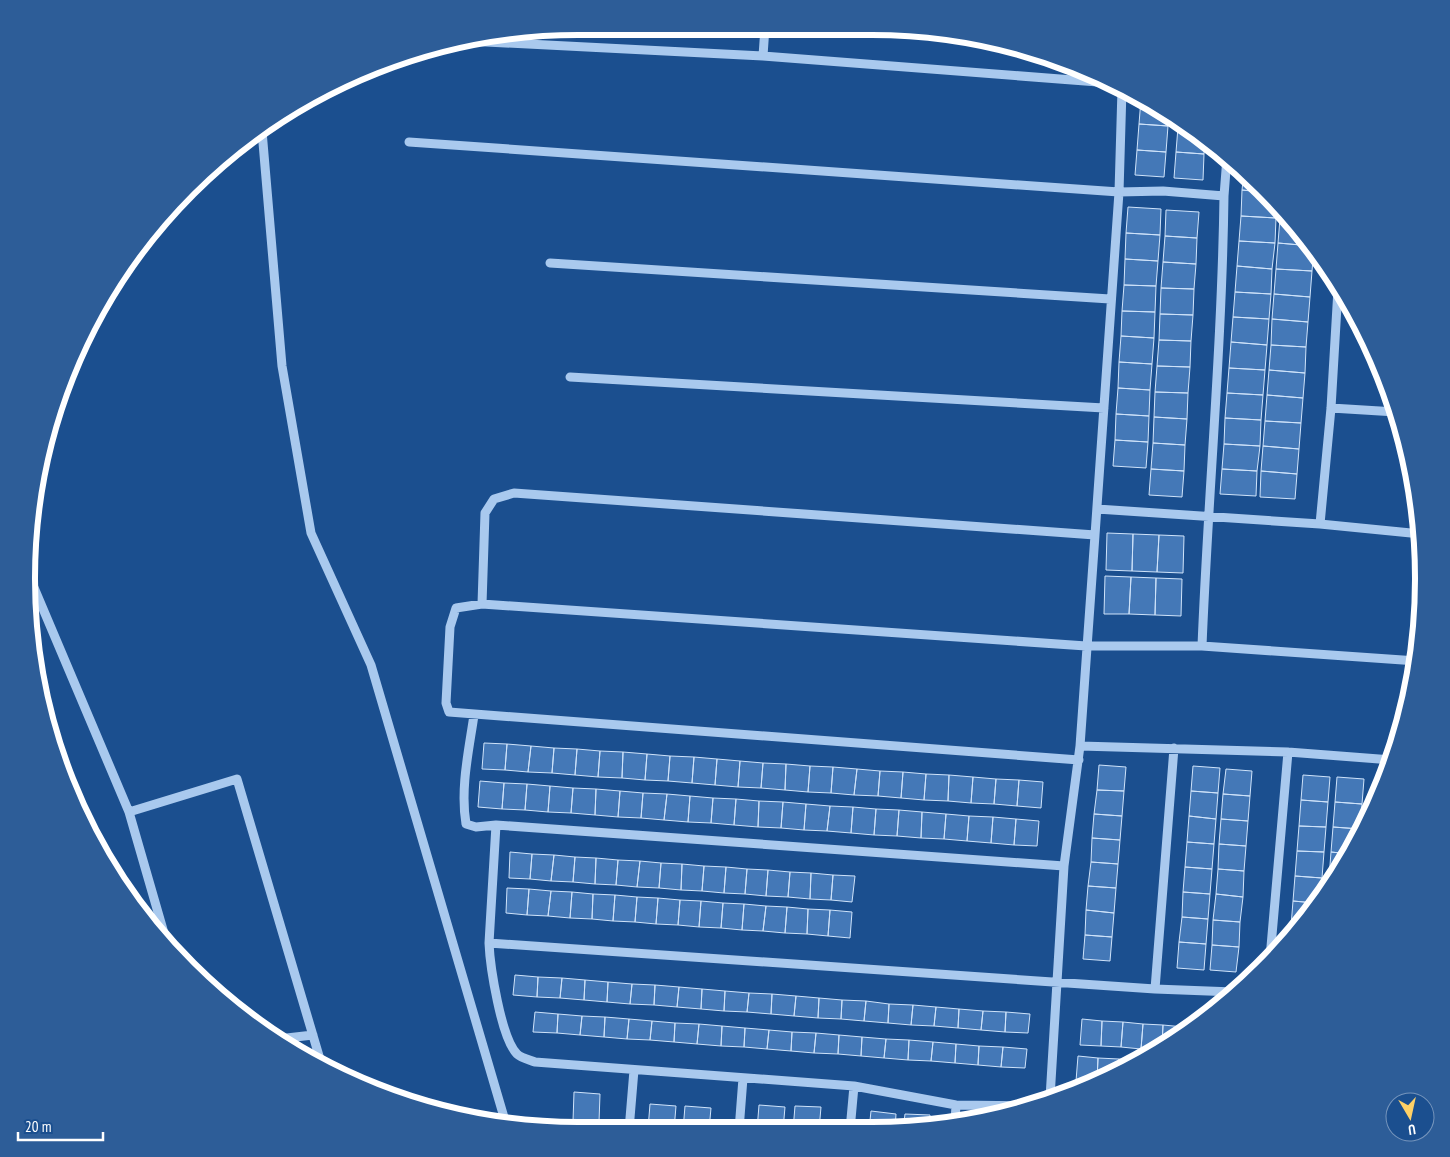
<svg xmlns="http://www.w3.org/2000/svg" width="1450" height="1157" viewBox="0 0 1450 1157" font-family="'PT Sans Narrow',sans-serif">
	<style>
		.building { fill: #4478b7; stroke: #cfe3fa }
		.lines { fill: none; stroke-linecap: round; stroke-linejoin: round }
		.minor { stroke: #a9c9ee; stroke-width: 9 }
		.rim { fill: none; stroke: #fff; stroke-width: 6 }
	</style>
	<rect width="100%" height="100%" fill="#1b4f8f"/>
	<!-- building -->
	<path class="building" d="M1141 99 1168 114V126L1139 124Z
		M1139 124 1168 126 1166 152 1137 150Z
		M1178 127 1189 128 1205 140 1204 154 1176 152Z
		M1137 150 1166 152 1164 177 1135 175Z
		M1176 152 1204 154 1203 180 1174 178Z
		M1244 172 1262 192 1242 190Z
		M1242 190 1262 192 1277 207 1276 218 1241 216Z
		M1128 207 1161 209 1160 235 1126 233Z
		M1166 210 1199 212 1197 238 1165 236Z
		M1241 216 1276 218 1275 243 1239 241Z
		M1280 218 1287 219 1312 246 1278 243Z
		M1126 233 1160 235 1158 261 1125 259Z
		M1165 236 1197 238 1196 264 1163 262Z
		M1239 241 1275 243 1272 269 1237 266Z
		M1278 243 1312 246 1314 249 1312 271 1276 269Z
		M1125 259 1158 261 1156 286 1124 285Z
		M1163 262 1196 264 1194 289 1161 288Z
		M1237 266 1272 269 1271 294 1235 292Z
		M1276 269 1312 271 1310 297 1274 294Z
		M1124 285 1156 286 1155 312 1122 311Z
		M1161 288 1194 289 1193 315 1160 314Z
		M1235 292 1271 294 1269 319 1233 317Z
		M1274 294 1310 297 1308 322 1272 319Z
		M1122 311 1155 312 1154 338 1121 336Z
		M1160 314 1193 315 1191 341 1159 340Z
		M1233 317 1269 319 1267 345 1231 342Z
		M1272 319 1308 322 1306 347 1271 345Z
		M1121 336 1154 338 1152 364 1119 362Z
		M1159 340 1191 341 1190 367 1157 366Z
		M1231 342 1267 345 1265 370 1229 368Z
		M1271 345 1306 347 1305 373 1269 370Z
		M1119 362 1152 364 1150 390 1118 388Z
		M1157 366 1190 367 1188 393 1155 392Z
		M1229 368 1265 370 1263 395 1227 393Z
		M1269 370 1305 373 1303 398 1267 395Z
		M1118 388 1150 390 1149 416 1116 414Z
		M1155 392 1188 393 1187 419 1154 417Z
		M1227 393 1263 395 1261 420 1225 418Z
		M1267 395 1303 398 1301 423 1265 421Z
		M1116 414 1149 416 1148 442 1115 440Z
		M1154 417 1187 419 1185 445 1153 443Z
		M1225 418 1261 420 1260 446 1224 444Z
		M1265 421 1301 423 1299 449 1263 446Z
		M1115 440 1148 442 1146 468 1113 466Z
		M1153 443 1185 445 1184 471 1151 469Z
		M1224 444 1260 446 1257 471 1222 469Z
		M1263 446 1299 449 1297 474 1261 471Z
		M1151 469 1184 471 1182 497 1149 495Z
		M1222 469 1257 471 1256 496 1220 494Z
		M1261 471 1297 474 1295 499 1260 497Z
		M1107 533 1133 534 1132 571 1106 570Z
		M1133 534 1159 535 1157 572 1132 571Z
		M1159 535 1184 536 1183 573 1157 572Z
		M1105 576 1131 577 1129 614H1104Z
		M1131 577 1156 578 1155 615 1129 614Z
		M1156 578 1182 579 1181 616 1155 615Z
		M484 743 507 744 505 770 482 769Z
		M507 744 531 746 528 772 505 770Z
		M531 746 554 748 552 773 528 772Z
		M554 748 577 749 575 775 552 773Z
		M577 749 600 751 598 777 575 775Z
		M600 751 623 752 622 778 598 777Z
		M623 752 647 754 645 780 622 778Z
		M647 754 670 756 668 781 645 780Z
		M670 756 694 757 692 783 668 781Z
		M694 757 717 759 715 785 692 783Z
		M717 759 740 761 738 787 715 785Z
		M740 761 763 763 761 788 738 787Z
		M763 763 786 764 785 790 761 788Z
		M786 764 810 766 808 792 785 790Z
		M1099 765 1126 767 1124 791 1097 790Z
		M810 766 833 767 831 793 808 792Z
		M1193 766 1220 768 1218 793 1191 791Z
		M833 767 857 769 854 795 831 793Z
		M857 769 880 771 878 796 854 795Z
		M1226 769 1252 771 1250 796 1223 794Z
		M880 771 903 772 901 798 878 796Z
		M903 772 926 774 924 800 901 798Z
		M926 774 949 775 948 801 924 800Z
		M949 775 973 777 971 803 948 801Z
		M1303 775 1330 777 1328 802 1301 800Z
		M973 777 996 779 994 804 971 803Z
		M1337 777 1364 779 1362 804 1335 802Z
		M996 779 1019 780 1017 806 994 804Z
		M1019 780 1043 782 1041 808 1017 806Z
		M480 781 504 783 502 809 478 807Z
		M504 783 527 784 525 810 502 809Z
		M527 784 550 786 548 812 525 810Z
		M550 786 573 788 571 813 548 812Z
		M573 788 596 789 595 815 571 813Z
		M596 789 620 791 618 817 595 815Z
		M1097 790 1124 791 1122 816 1094 814Z
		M620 791 643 793 641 818 618 817Z
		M1191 791 1218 793 1216 819 1189 816Z
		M643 793 667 794 664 820 641 818Z
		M667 794 690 796 688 822 664 820Z
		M1223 794 1250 796 1248 821 1221 819Z
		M690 796 713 798 711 823 688 822Z
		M713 798 736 799 734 825 711 823Z
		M736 799 759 801 758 827 734 825Z
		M1301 800 1328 802 1326 827 1299 826Z
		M759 801 783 802 781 828 758 827Z
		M783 802 806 804 804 830 781 828Z
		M1335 802 1362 804 1360 829 1333 827Z
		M806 804 830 806 827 831 804 830Z
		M830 806 853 807 851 833 827 831Z
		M853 807 876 809 874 835 851 833Z
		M876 809 899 810 897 836 874 835Z
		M899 810 922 812 921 838 897 836Z
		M922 812 946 814 944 839 921 838Z
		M946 814 969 816 967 841 944 839Z
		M1094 814 1122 816 1120 840 1092 838Z
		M969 816 993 817 991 843 967 841Z
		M1189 816 1216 819 1214 844 1187 842Z
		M993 817 1016 819 1014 845 991 843Z
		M1016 819 1039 821 1037 846 1014 845Z
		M1221 819 1248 821 1246 846 1219 844Z
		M1299 826 1326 827 1324 852 1297 851Z
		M1333 827 1360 829 1350 854 1331 852Z
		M1092 838 1120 840 1118 864 1091 862Z
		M1187 842 1214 844 1212 869 1185 867Z
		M1219 844 1246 846 1244 871 1218 869Z
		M1297 851 1324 852 1322 878 1295 876Z
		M510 852 532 854 530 879 509 878Z
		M1331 852 1350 854 1333 878H1329Z
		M532 854 554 855 551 881 530 879Z
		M554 855 575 857 573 882 551 881Z
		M575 857 596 858 595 884 573 882Z
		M596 858 618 860 616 885 595 884Z
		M618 860 640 861 637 887 616 885Z
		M640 861 661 863 659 888 637 887Z
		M1091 862 1118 864 1116 888 1088 886Z
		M661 863 682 864 681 890 659 888Z
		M682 864 704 866 702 891 681 890Z
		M704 866 726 867 724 893 702 891Z
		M726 867 747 869 745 894 724 893Z
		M1185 867 1212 869 1210 894 1183 892Z
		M747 869 768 870 766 896 745 894Z
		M1218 869 1244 871 1243 897 1216 894Z
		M768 870 790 872 788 897 766 896Z
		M790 872 811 873 810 899 788 897Z
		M811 873 833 875 831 900 810 899Z
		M833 875 855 876 852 902 831 900Z
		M1295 876 1322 878 1321 895 1315 903 1293 901Z
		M1088 886 1116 888 1114 913 1086 910Z
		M507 888 529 889 527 915 506 913Z
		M529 889 551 891 548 916 527 915Z
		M551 891 572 892 570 918 548 916Z
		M572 892 593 894 592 919 570 918Z
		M1183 892 1210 894 1208 919 1182 917Z
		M593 894 615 895 613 921 592 919Z
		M1216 894 1243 897 1240 922 1213 920Z
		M615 895 637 897 635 922 613 921Z
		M637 897 658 898 656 924 635 922Z
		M658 898 680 900 678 925 656 924Z
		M680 900 701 901 699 927 678 925Z
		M701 901 723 903 721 928 699 927Z
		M1293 901 1315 903 1298 927 1291 926Z
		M723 903 744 904 742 930 721 928Z
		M744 904 766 906 763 931 742 930Z
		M766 906 787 907 785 933 763 931Z
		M787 907 808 909 807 934 785 933Z
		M808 909 830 910 828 936 807 934Z
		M830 910 852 912 850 938 828 936Z
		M1086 910 1114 913 1112 937 1085 935Z
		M1182 917 1208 919 1206 944 1179 942Z
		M1213 920 1240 922 1239 947 1212 945Z
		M1085 935 1112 937 1110 961 1083 959Z
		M1179 942 1206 944 1204 970 1177 968Z
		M1212 945 1239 947 1236 972 1210 970Z
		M515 975 538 977 537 997 513 995Z
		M538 977 562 978 560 998 537 997Z
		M562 978 585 980 584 1000 560 998Z
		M585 980 608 982 607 1002 584 1000Z
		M608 982 632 984 630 1004 607 1002Z
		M632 984 655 985 654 1005 630 1004Z
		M655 985 679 987 677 1007 654 1005Z
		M679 987 702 989 701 1009 677 1007Z
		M702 989 725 991 724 1011 701 1009Z
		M725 991 749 993 747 1012 724 1011Z
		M749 993 772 994 771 1014 747 1012Z
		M772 994 796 996 794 1016 771 1014Z
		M796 996 819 998 818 1018 794 1016Z
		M819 998 842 1000 841 1019 818 1018Z
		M842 1000 866 1001 864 1021 841 1019Z
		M866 1001 889 1004 888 1023 864 1021Z
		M889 1004 913 1005 911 1025 888 1023Z
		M913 1005 936 1007 934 1026 911 1025Z
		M936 1007 959 1009 958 1028 934 1026Z
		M959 1009 983 1011 981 1030 958 1028Z
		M983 1011 1006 1012 1005 1032 981 1030Z
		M535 1012 558 1014 557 1033 533 1032Z
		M1006 1012 1030 1014 1028 1033 1005 1032Z
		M558 1014 582 1016 580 1035 557 1033Z
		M582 1016 605 1017 604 1037 580 1035Z
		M605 1017 629 1019 627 1039 604 1037Z
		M629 1019 652 1021 650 1040 627 1039Z
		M1082 1019 1102 1021 1101 1046 1080 1045Z
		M652 1021 675 1023 674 1042 650 1040Z
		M1102 1021 1123 1022 1121 1047 1101 1046Z
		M1123 1022 1143 1024 1141 1049 1121 1047Z
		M675 1023 699 1024 697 1044 674 1042Z
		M699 1024 722 1026 721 1046 697 1044Z
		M1143 1024 1163 1025 1162 1045 1155 1050 1141 1049Z
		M1163 1025 1184 1027 1183 1032 1162 1045Z
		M722 1026 745 1028 744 1047 721 1046Z
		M745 1028 769 1030 767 1049 744 1047Z
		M769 1030 792 1032 791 1051 767 1049Z
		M792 1032 816 1033 814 1053 791 1051Z
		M816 1033 839 1035 838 1054 814 1053Z
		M839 1035 862 1037 861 1056 838 1054Z
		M862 1037 886 1039 884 1058 861 1056Z
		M886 1039 909 1040 908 1060 884 1058Z
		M909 1040 933 1042 931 1061 908 1060Z
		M933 1042 956 1044 955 1063 931 1061Z
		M956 1044 979 1046 978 1065 955 1063Z
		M979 1046 1003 1047 1001 1067 978 1065Z
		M1003 1047 1027 1049 1025 1068 1001 1067Z
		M1078 1056 1098 1058 1097 1081H1076Z
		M1098 1058 1119 1059 1118 1073 1097 1081Z
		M1119 1059 1137 1061 1118 1073Z
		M574 1092 600 1094 599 1122 573 1121Z
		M650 1104 676 1106 674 1130 648 1129Z
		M759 1105 785 1107 783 1130H757Z
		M685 1106 711 1108 709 1130H683Z
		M795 1106 821 1107 819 1130H793Z
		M871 1111 896 1114 895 1130H869Z
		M905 1114 930 1115V1126L903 1130Z
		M573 1121 599 1122 598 1130H572Z"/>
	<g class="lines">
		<!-- minor -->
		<path class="minor" d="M467 41 763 56 1111 83
			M763 56 765 27
			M262 131 282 366 311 533 371 665 506 1124
			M409 142 1119 192 1163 191 1224 196C1222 346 1208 496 1202 646
			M1224 196 1227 157
			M550 263 1110 299
			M570 377 1104 408
			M1331 408 1396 412
			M1097 509 1320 524 1421 534
			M1320 524 1331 408 1338 289
			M27 571 129 812 168 947
			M482 604 485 513 494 499 514 493 1095 535
			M474 715C469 750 460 788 466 824L476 827 496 825 1064 866
			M1080 746 1288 752 1392 760
			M1079 760 449 712 446 703 450 627 456 608 482 604 1086 646H1202L1417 661
			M129 812 237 779 322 1066
			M496 825 489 943 1155 989 1234 992
			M489 943C490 966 501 1038 517 1054 521 1058 530 1060 535 1062L854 1086 956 1105 1029 1106
			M1270 958 1288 752
			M1155 989 1174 748
			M278 1039 313 1035
			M1050 1098 1064 866 1080 746 1095 535 1119 192 1122 89
			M955 1122 956 1105
			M629 1130 634 1070
			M739 1130 743 1078
			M850 1130 854 1086"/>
	</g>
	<!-- crop -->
	<path d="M0 0H1450V1157H0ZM578 35H872A543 543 0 0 1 1415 578V579A543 543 0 0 1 872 1122H578A543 543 0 0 1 35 579V578A543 543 0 0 1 578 35Z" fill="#2d5d98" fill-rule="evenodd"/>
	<path class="rim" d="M578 35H872A543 543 0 0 1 1415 578V579A543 543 0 0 1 872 1122H578A543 543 0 0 1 35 579V578A543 543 0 0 1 578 35Z"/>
	<!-- north arrow -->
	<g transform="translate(1410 1117) rotate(171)"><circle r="24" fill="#1b4f8f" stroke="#7695bc"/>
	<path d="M0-4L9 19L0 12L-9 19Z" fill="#ffd166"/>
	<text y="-8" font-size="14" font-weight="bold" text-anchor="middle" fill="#ffffff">U</text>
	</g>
	<!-- scale -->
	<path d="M18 1132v8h85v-8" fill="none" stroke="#ffffff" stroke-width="2.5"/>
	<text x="25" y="1132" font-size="15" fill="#ffffff" stroke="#1b4f8f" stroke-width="4" paint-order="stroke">20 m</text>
</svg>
